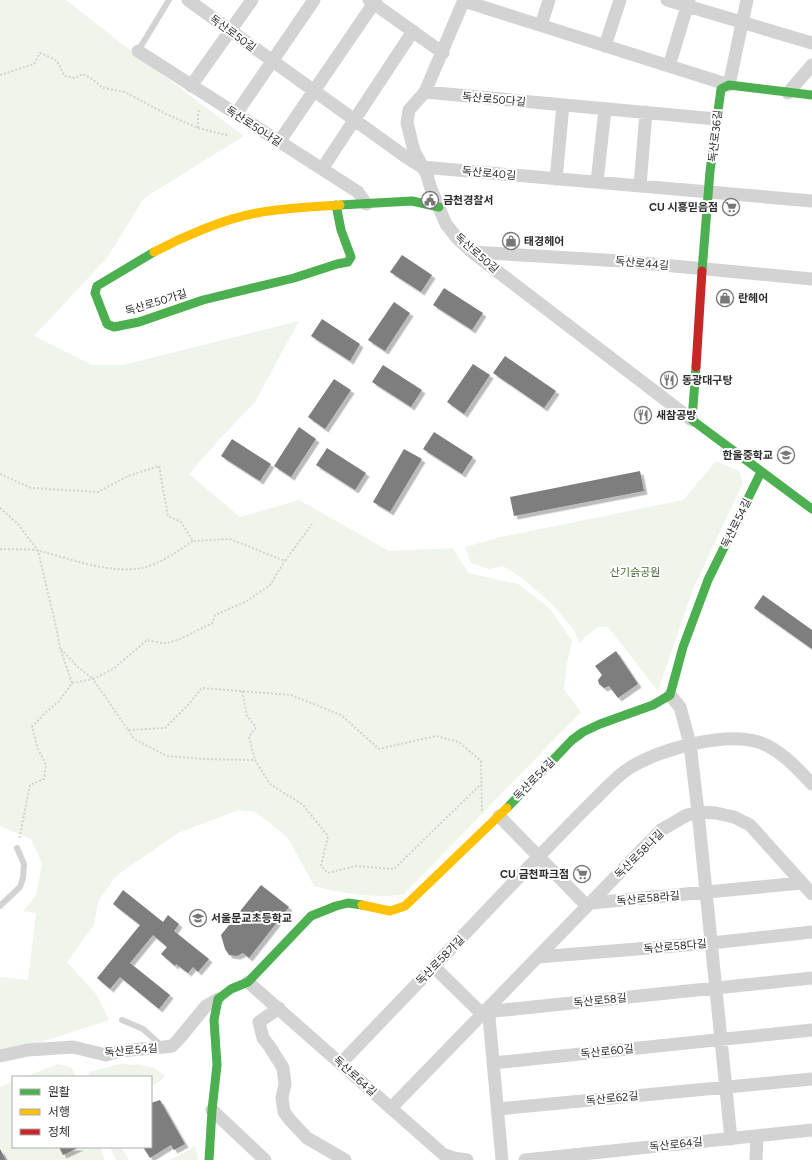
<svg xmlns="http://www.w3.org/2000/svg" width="812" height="1160" viewBox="0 0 812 1160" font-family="Figtree,'Noto Sans KR',sans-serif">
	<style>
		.green { fill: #eff5eb }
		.building { fill: #7e7e7e; filter: url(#shadow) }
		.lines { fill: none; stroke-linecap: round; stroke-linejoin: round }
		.path { stroke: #d3d3d3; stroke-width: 2; stroke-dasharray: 2 2; stroke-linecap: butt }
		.lane { stroke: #d3d3d3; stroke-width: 6 }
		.street { stroke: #d3d3d3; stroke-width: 13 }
		.fast { stroke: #4caf50; stroke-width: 9 }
		.slow { stroke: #ffc107; stroke-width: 9 }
		.jam { stroke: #c62828; stroke-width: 9 }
		.labels { text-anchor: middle; stroke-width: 4; stroke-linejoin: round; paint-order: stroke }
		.street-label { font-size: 11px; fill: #2e2e2e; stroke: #fff }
		.poi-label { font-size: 11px; font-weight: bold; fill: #2e2e2e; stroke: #fff; text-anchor: start }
		.park-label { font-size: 11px; fill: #4a6d38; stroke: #fff }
	</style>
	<defs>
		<filter id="shadow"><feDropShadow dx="3.5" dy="3.5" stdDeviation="0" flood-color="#0004"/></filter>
	</defs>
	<rect width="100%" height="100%" fill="#fff"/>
	<!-- green -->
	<path class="green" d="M0 0H66L127 48 244 136 144 198 107 258 34 336 92 365H123L299 321 255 402 216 443 189 474 240 517 299 500 389 551 453 548 468 573 518 584 549 608 572 640 567 664 564 689 581 712 403 895C372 898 344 894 314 886L288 838 256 812 239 810 178 833 116 876 98 902 94 925 67 962 96 994 109 1020 26 1047 0 1053V977L28 980 36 913 23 911 36 896 42 864 31 839 0 826Z
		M716 461 739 471 743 483 693 589 658 691 608 627H598L585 637 580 644 573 629 553 605 522 578 503 566 489 569 471 563 465 547 501 537 683 500Z
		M58 1064 72 1068 77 1077H25Z
		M120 1064C136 1065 155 1063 165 1077L151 1087V1077H88L89 1072Z
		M13 1082V1147H100L105 1160H0V1087Z
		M196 1146 198 1160H170Z
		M110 1147H121L129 1160H116Z"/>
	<!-- building -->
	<path class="building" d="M402 255 432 275 421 292 390 272Z
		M444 288 483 313 472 330 433 305Z
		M394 302 410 313 385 351 368 340Z
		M322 319 360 344 350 361 311 336Z
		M505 356 556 391 544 408 493 373Z
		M473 364 490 375 464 414 447 402Z
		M383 365 422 390 411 407 372 382Z
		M334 379 351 390 325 429 308 417Z
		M299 427 316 439 291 477 274 466Z
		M434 432 473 457 462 474 423 449Z
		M232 439 271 464 260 481 221 456Z
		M327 448 366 473 355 490 316 465Z
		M404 449 422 459 390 512 373 502Z
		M640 471 644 491 514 516 510 497Z
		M763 595 812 630V649L754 608Z
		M616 651 638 684 618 698 609 686 604 688 599 684 598 680 602 675 595 666Z
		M261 885 289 907 249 958 243 953 237 956 229 955 225 949 221 935Z
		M123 890 163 922 168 915 179 924 174 931 209 959 198 972 193 967 188 973 176 964 175 966 161 954 167 947 153 935 130 963 170 995 159 1009 120 977 110 989 97 978 140 925 113 904Z
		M160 1100 185 1144 174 1150 171 1145 150 1158 143 1147H151V1103Z
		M59 1147H80L63 1155Z
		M0 1149 6 1160H0Z"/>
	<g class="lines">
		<!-- path -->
		<path class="path" d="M0 75 34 64 40 53C56 59 58 60 64 76L75 78 83 74 92 79 103 88 125 92 166 114 198 128 226 135 229 133
			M198 128V113L199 110
			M0 474 31 488 98 492 128 476 159 466 168 516 181 522 193 541 230 539 285 561 312 524
			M0 508 17 523 38 551 57 631 60 648 72 683 59 701 45 713 32 727 38 749 46 765 44 779 30 785 19 840
			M0 549C13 550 28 548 40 551 71 559 109 574 142 568 160 564 178 551 193 541
			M61 649 78 667 93 679 113 669 147 640C152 641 160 643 165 643 182 641 196 629 212 624L215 615 247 601 270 585 285 561
			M72 683 93 679 128 730 165 728 188 705 202 688 291 695 341 715 379 749 436 736 459 742 481 761 482 813
			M242 691 247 716 256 727 249 737 255 760
			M128 730 134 739 167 756 203 759 255 760 270 784 303 805 328 836 321 866 328 873 356 866 394 869 481 784"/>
		<!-- lane -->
		<path class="lane" d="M138 51 169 0
			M0 906 20 887 23 878 24 864 17 848
			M122 1020 143 1029 162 1046"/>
		<!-- street -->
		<path class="street" d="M188 0 406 157 422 167 812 201
			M369 0 443 53
			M464 0 425 92 409 110 407 123 414 151 427 175 431 189 446 224 457 238 472 252 692 420
			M667 0 812 43
			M464 1 729 85 747 0
			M541 25 549 0
			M605 46 620 0
			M138 51 358 192 366 204
			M669 66 689 0
			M191 86 252 0
			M425 92 716 119
			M788 93 812 65
			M236 114 314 0
			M279 142 376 0
			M322 169 413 31
			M556 179 563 105
			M597 182 605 109
			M640 186 646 112
			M472 252 621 261 812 279
			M670 695 680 707 690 744 698 812 731 1139
			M499 816 587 906
			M591 903 802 883
			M538 957 711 943 812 932
			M434 967 478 1010 485 1012 812 978
			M248 982 443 1154 454 1158 467 1160
			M279 1008 259 1022 263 1038 270 1047 283 1068 285 1084 282 1098 284 1112 290 1120 307 1138 345 1160
			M485 1012 489 1017 502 1160
			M0 1056 28 1050 73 1047 106 1055 120 1051 164 1047 172 1046 178 1040 206 1006 218 999
			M341 1063C393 1009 444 956 495 902 527 869 558 836 590 804 603 792 616 776 631 767 663 748 734 728 768 746 785 755 799 770 812 784
			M493 1063 812 1030
			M391 1108 661 830 687 815 698 812 716 813 734 817 750 825 812 894
			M498 1109 812 1079
			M212 1110 265 1160
			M525 1160 812 1130
			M756 1160 757 1136"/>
		<!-- fast -->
		<path class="fast" d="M340 205 412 201 439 207
			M154 252 97 286 95 293 107 324 114 327 139 322 203 300 294 278 337 264 348 262 351 257 341 230 336 205
			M702 271 710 171 721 89 729 85 812 95
			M696 367 692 420 812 509
			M507 808 572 740 583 732 600 724 653 705 670 695 683 647 708 580 761 472
			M209 1160 212 1110 217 1065 214 1020 218 999 231 989 248 982 311 916 336 906 348 903 362 905"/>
		<!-- slow -->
		<path class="slow" d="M154 252C184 236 224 219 257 213 284 208 312 207 340 205
			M362 905 390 911 405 906 507 808"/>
		<!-- jam -->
		<path class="jam" d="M696 367 702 271"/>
	</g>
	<!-- icons -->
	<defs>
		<g id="civic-ring" transform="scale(0.9)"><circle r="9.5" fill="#fff" stroke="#777" stroke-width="1.5"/><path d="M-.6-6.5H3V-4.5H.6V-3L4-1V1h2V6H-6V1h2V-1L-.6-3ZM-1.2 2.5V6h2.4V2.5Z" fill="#777"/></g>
		<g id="supermarket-ring" transform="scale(0.9)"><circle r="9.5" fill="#fff" stroke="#777" stroke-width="1.5"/><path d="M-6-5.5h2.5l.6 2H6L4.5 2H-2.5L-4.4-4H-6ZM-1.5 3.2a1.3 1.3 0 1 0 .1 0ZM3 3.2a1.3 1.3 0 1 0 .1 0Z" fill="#777"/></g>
		<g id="shop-ring" transform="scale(0.9)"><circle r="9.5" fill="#fff" stroke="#777" stroke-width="1.5"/><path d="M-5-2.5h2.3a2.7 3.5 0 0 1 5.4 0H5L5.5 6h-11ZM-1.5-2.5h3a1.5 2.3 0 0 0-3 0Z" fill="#777"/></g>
		<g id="restaurant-ring" transform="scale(0.9)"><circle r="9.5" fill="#fff" stroke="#777" stroke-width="1.5"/><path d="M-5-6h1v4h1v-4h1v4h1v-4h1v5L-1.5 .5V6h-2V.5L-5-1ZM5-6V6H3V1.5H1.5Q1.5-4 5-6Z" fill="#777"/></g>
		<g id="school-ring" transform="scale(0.9)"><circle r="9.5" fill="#fff" stroke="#777" stroke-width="1.5"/><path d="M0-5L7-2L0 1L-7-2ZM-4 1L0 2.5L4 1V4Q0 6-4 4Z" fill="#777"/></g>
	</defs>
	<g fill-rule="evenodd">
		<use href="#civic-ring" x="430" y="200"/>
		<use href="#supermarket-ring" x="731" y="207"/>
		<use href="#shop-ring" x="511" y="241"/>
		<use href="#shop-ring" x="725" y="298"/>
		<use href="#restaurant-ring" x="669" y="380"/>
		<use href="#restaurant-ring" x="643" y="415"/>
		<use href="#school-ring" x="786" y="455"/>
		<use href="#supermarket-ring" x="582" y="874"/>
		<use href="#school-ring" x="198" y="918"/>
	</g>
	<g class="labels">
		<!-- street labels -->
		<g class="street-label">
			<text transform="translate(233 33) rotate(36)" y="4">독산로50길</text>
			<text transform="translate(494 99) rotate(5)" y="4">독산로50다길</text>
			<text transform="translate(254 126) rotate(33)" y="4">독산로50나길</text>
			<text transform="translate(715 136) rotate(-84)" y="4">독산로36길</text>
			<text transform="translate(489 173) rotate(5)" y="4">독산로40길</text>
			<text transform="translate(477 253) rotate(41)" y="4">독산로50길</text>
			<text transform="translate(642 263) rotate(5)" y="4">독산로44길</text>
			<text transform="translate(156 302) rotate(-17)" y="4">독산로50가길</text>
			<text transform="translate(736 523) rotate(-64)" y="4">독산로54길</text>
			<text transform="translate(534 779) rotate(-46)" y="4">독산로54길</text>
			<text transform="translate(639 854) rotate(-45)" y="4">독산로58나길</text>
			<text transform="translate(648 898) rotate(-5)" y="4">독산로58라길</text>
			<text transform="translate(675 946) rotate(-5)" y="4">독산로58다길</text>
			<text transform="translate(440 960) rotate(-46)" y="4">독산로58가길</text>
			<text transform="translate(600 1000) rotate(-6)" y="4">독산로58길</text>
			<text transform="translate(131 1050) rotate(-5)" y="4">독산로54길</text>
			<text transform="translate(607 1051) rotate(-6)" y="4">독산로60길</text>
			<text transform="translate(355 1076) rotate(42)" y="4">독산로64길</text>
			<text transform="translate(612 1098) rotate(-6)" y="4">독산로62길</text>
			<text transform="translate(676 1144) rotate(-6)" y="4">독산로64길</text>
		</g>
		<!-- poi labels -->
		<g class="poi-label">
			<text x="443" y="204">금천경찰서</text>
			<text x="718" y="211" text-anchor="end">CU 시흥믿음점</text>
			<text x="524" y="245">태경헤어</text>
			<text x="738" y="302">란헤어</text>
			<text x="682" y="384">동광대구탕</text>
			<text x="656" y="419">새참공방</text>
			<text x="773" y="459" text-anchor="end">한울중학교</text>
			<text x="569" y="878" text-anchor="end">CU 금천파크점</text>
			<text x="211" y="922">서울문교초등학교</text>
		</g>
		<!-- park labels -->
		<g class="park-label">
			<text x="635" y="576">산기슭공원</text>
		</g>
	</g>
	<!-- legend -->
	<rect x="12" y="1076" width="140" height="72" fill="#ffffff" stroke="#ababab"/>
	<rect x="20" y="1089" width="20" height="6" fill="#4caf50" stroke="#ababab"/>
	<text x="48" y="1096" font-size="12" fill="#2e2e2e">원활</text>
	<rect x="20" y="1109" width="20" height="6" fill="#ffc107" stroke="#ababab"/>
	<text x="48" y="1116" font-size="12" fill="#2e2e2e">서행</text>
	<rect x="20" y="1129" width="20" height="6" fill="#c62828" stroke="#ababab"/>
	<text x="48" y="1136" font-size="12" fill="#2e2e2e">정체</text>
</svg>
